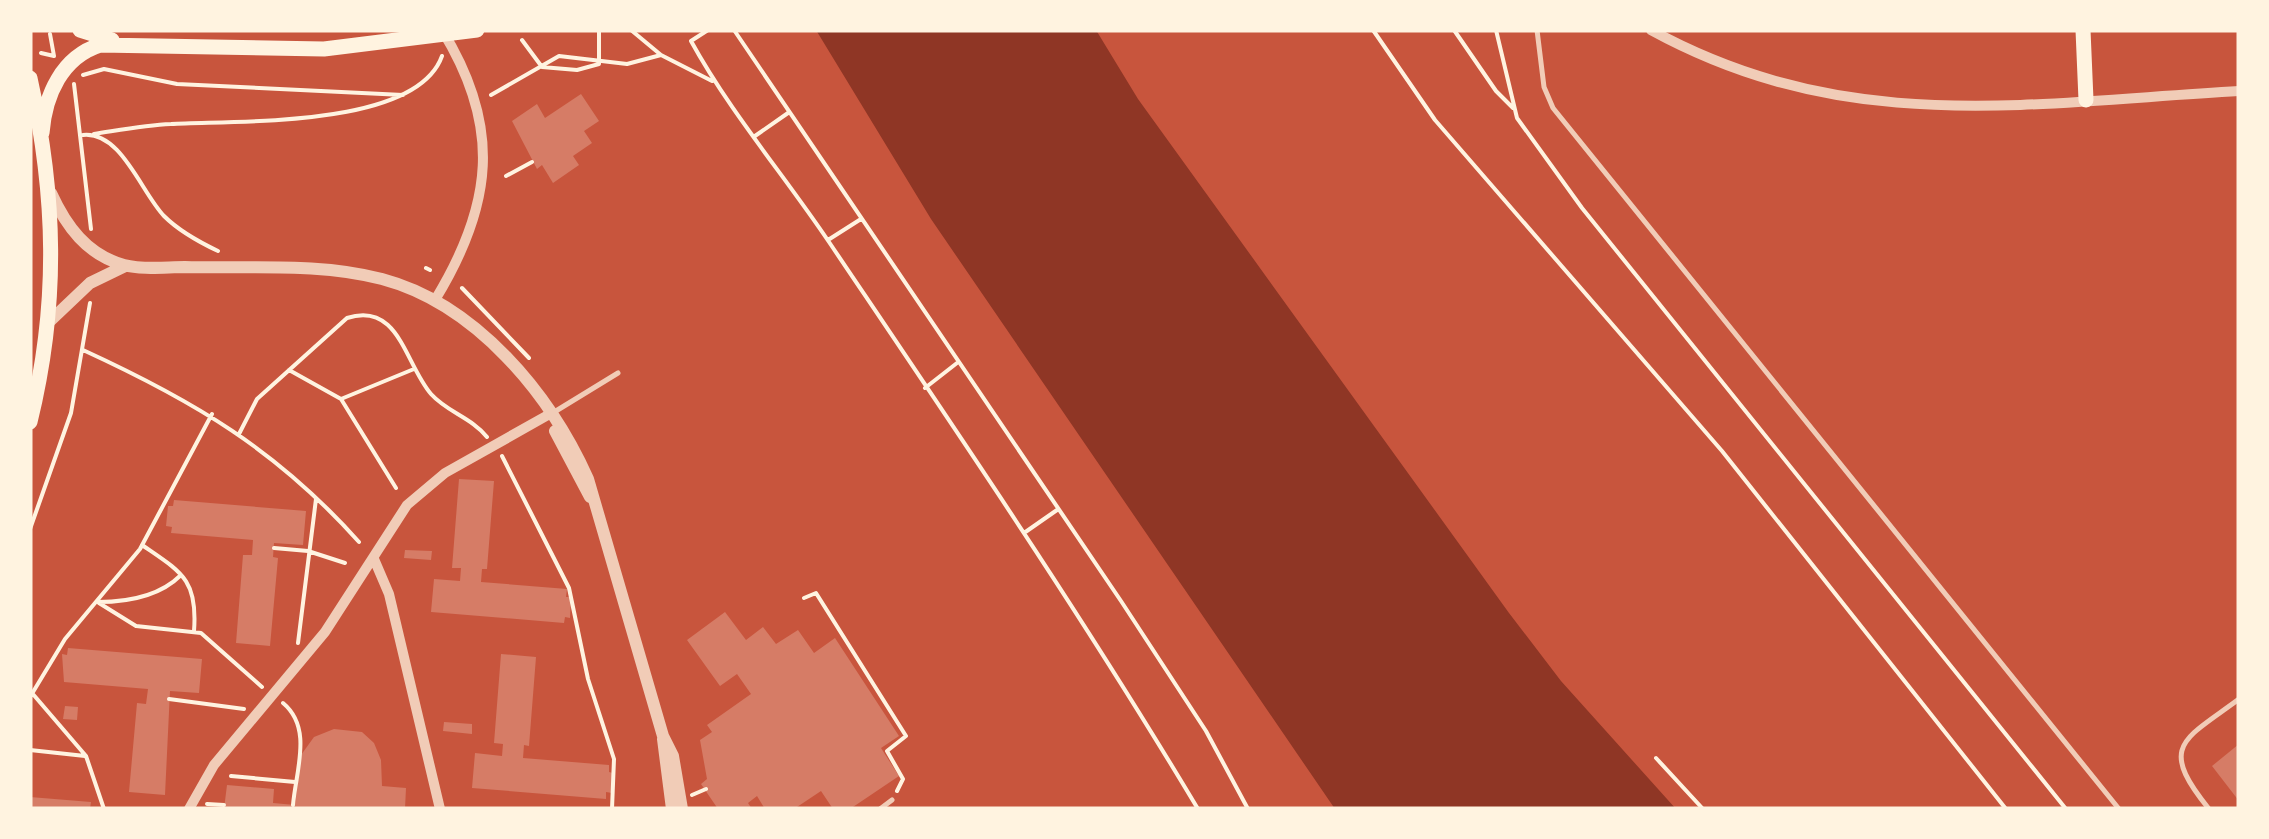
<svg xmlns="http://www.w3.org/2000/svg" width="2269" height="839" viewBox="0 0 2269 839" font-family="Mulish,sans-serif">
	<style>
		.water { fill: #8f3625 }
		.building { fill: #d67c66 }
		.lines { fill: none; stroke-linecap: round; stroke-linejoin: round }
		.path { stroke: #fff3e0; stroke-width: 4 }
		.service { stroke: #f1ccb7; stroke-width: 5 }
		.minor { stroke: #f1ccb7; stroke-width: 10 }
		.tertiary { stroke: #f1ccb7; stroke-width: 12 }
		.secondary { stroke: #fff3e0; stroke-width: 15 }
	</style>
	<rect width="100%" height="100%" fill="#c8553d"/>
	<!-- water -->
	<path class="water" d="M816 30H1096L1138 99 1509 613 1561 681 1676 809H1335L931 219Z"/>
	<!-- building -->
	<path class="building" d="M581 94 599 121 584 131 592 143 573 156 579 165 553 183 542 165 537 169 512 121 537 104 545 118Z
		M459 479 494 481 487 569H482L481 582 567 589 566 597H571L570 618 565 617 564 623 431 612 434 579 460 581 461 568H452Z
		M174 500 306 511 303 545 274 543 273 557 278 558 270 646 236 643 243 555H252L253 540 171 533 172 527 166 526 168 506H173Z
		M405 550 432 551 431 560 404 558Z
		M725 612 746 640 763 627 776 644 798 630 814 653 835 638 899 736 881 748 899 776 850 809H833L821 791 794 809H765L757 796 748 803 752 809H718L701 784 707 779 700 740 712 732 707 725 751 694 737 674 720 686 687 640Z
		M68 648 202 659 199 693 170 691 165 795 129 792 137 703 146 704 148 689 64 682 62 654 67 655Z
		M501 654 536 657 529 746 524 745 523 758 609 765V772L613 773 612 793 606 792V799L472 788 475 753 502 756 503 744 494 743Z
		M65 706 78 707 77 720 63 719Z
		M444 722 472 724V734L443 731Z
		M334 729 362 732 374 743 381 760 382 786 406 788 405 809H224L227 785 274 789 273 803 295 805 301 755 314 737Z
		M2239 744V801L2212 766Z
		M30 797 91 802 90 809H30Z"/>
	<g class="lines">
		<!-- path -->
		<path class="path" d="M631 30 661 55 712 81
			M708 30 691 41C730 112 784 175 829 242 955 429 1082 615 1198 809
			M734 30 1121 601 1206 731 1248 809
			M1373 30 1435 120 1722 451 2006 809
			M1454 30 1496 91 1513 108
			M1496 30 1517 118 1582 208 2066 809
			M50 34 54 56
			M522 40 542 67 577 70 599 64V30
			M41 53 54 56
			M83 75 104 69 177 84 403 95
			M74 84 91 229
			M491 95 559 56 627 64 661 55
			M94 134C120 130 145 125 171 124 235 120 416 129 442 56
			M83 135C121 131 141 192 164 216 179 231 199 242 218 251
			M755 136 788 113
			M506 176 532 162
			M828 240 861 219
			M426 268 430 270
			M462 288 529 358
			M83 350C194 401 277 450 359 542
			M289 370 341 399 396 488
			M925 388 957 363
			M341 399 414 369
			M239 434 257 399 347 318C399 301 405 364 431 394 447 412 472 418 487 437
			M502 456 569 588 588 679 614 759 612 809
			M30 529 71 413 90 303
			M1024 533 1057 510
			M142 545C181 572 198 579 194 631
			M274 548 308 551 345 563
			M804 598 816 593 906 736 887 751 903 779 897 791
			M98 602C128 602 159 597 181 575
			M99 603 136 626 201 633 262 687
			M298 643 316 499
			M32 693 86 756 104 809
			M30 697 65 639 140 549 212 414
			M169 699 244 709
			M283 703C313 728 296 770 293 805
			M30 750 85 756
			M1656 758 1703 809
			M231 776 295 782
			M692 795 706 789
			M207 804 224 805"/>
		<!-- service -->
		<path class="service" d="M1537 30 1544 87 1553 108 2119 809
			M551 414 618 373
			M880 809 892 800
			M2209 809C2157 745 2184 740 2239 699"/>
		<!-- minor -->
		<path class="minor" d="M1651 30C1847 137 2027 103 2239 91
			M435 300C493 205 502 127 442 30
			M374 559 389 594 440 809
			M189 809 214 765 325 632 407 505 445 473 548 415"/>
		<!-- tertiary -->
		<path class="tertiary" d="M51 193C66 226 87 255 124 265 142 270 166 267 185 267 249 269 319 262 382 279 476 304 550 394 588 479L663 736 673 756 682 809
			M50 321 90 283 125 266
			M555 431 590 497
			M663 739 672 809"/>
		<!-- secondary -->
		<path class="secondary" d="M80 30 112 40
			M2083 30 2086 100
			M30 78C56 196 59 304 30 422
			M42 133C45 95 62 57 100 45L324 49 477 30"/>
	</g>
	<!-- border -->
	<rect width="2269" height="839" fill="none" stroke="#fff3e0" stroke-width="65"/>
</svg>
